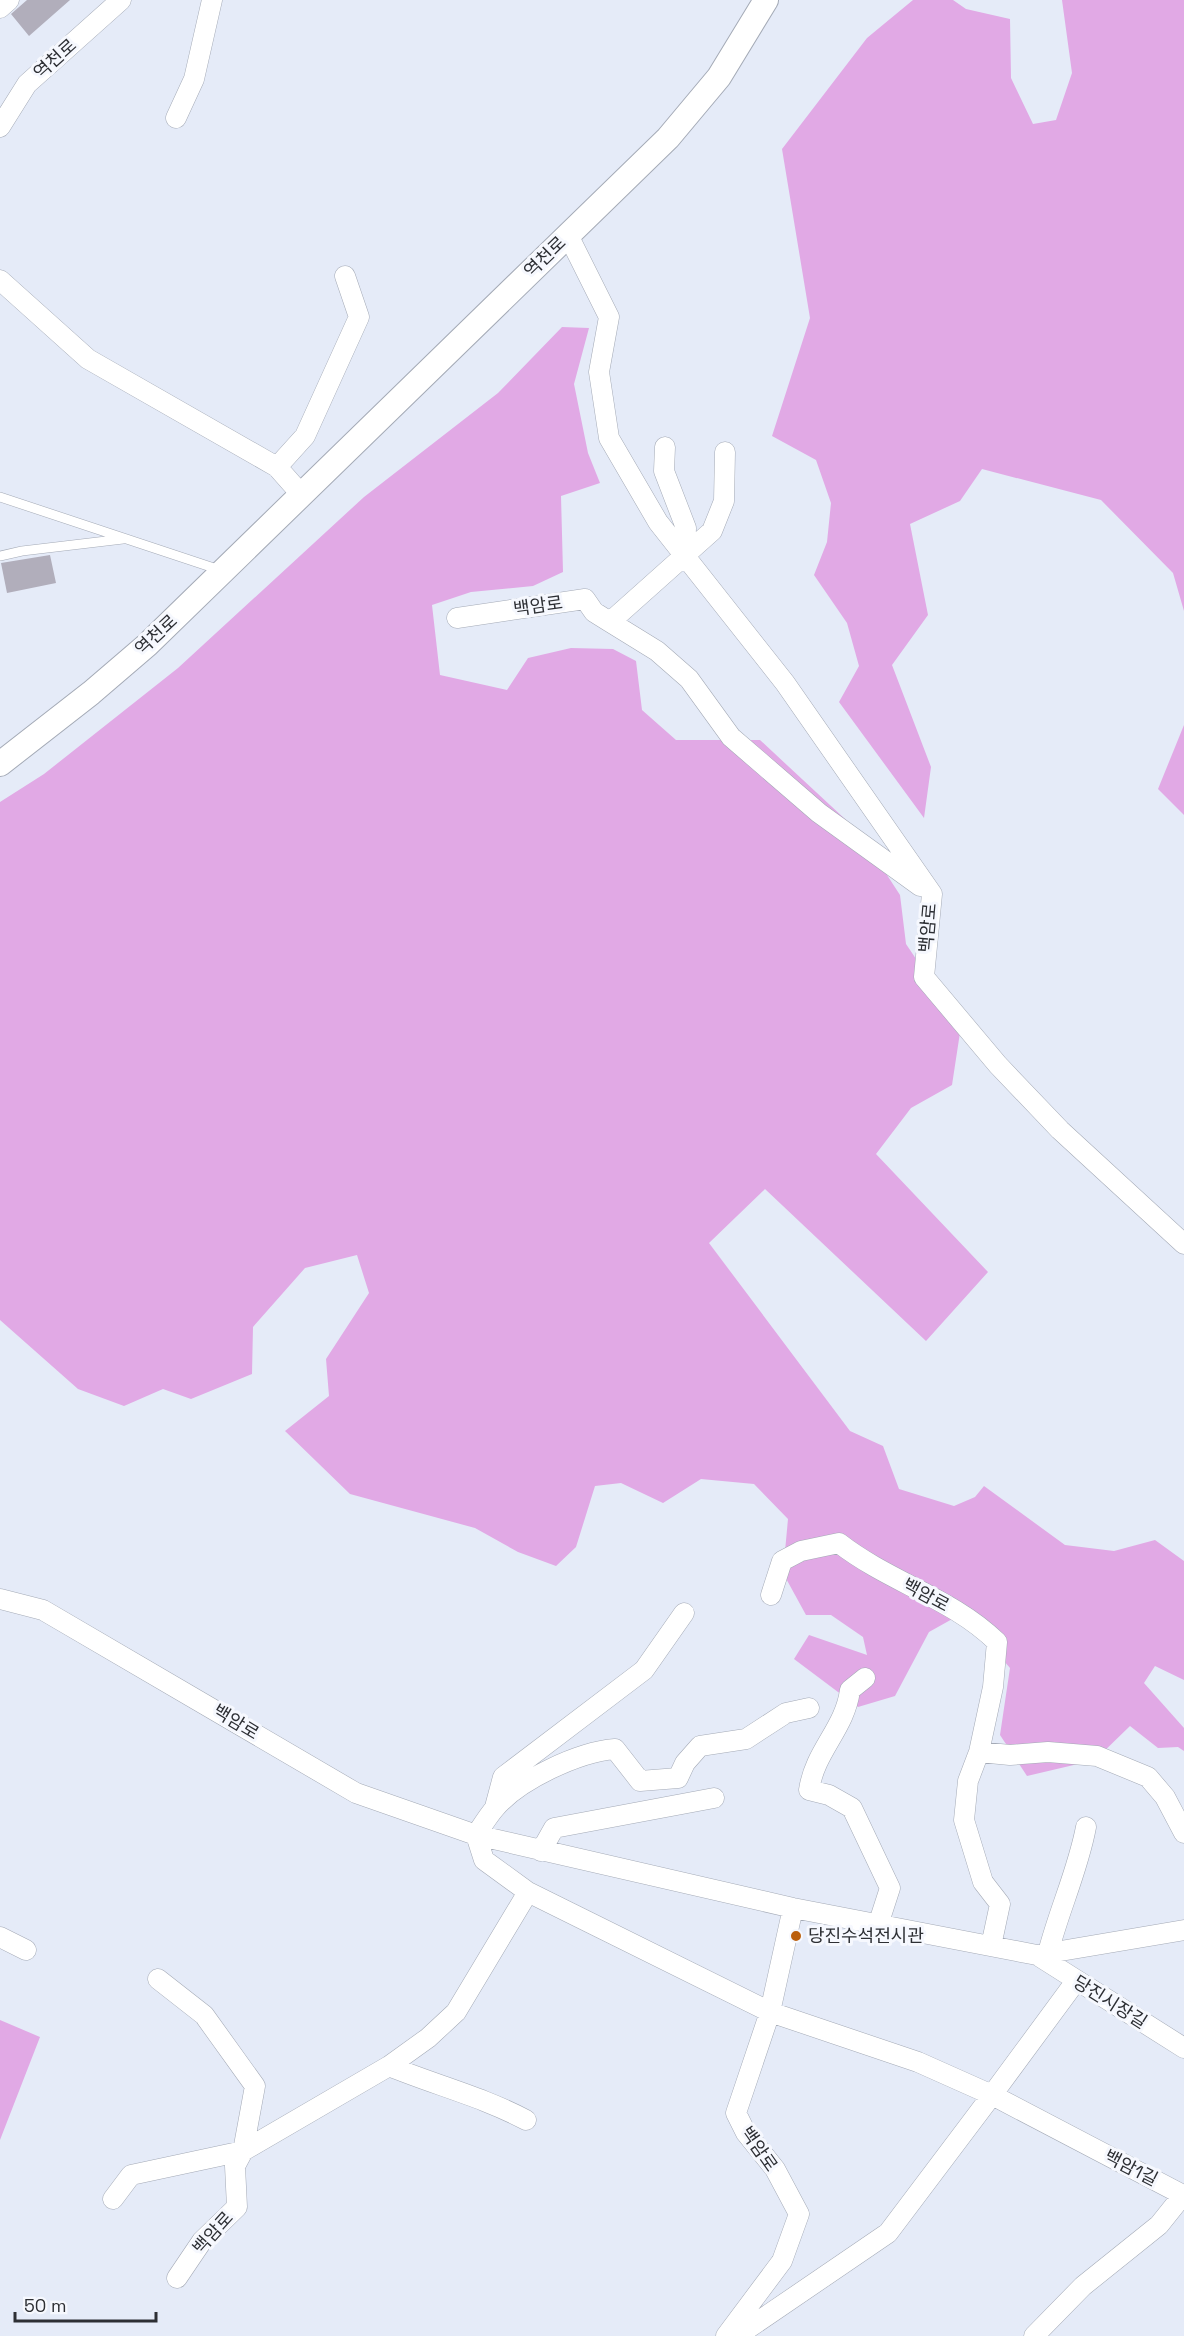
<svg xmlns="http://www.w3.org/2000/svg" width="1184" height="2336" viewBox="0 0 1184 2336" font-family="'Space Grotesk','Noto Sans KR',sans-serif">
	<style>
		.green { fill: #e1a9e5 }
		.building { fill: #b1aebb }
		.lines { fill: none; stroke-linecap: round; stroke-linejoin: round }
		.service-casing { stroke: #a4aab6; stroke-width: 10 }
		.minor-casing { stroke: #a4aab6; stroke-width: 21 }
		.tertiary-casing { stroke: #a4aab6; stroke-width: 26 }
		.service { stroke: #fff; stroke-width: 9 }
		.minor { stroke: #fff; stroke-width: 20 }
		.tertiary { stroke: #fff; stroke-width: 24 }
		.poi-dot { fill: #bb5f0c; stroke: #f6f8fe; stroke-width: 2 }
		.labels { text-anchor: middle; stroke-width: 6; stroke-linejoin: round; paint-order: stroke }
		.street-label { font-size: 18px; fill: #2d2f34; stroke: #f6f8fe }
		.poi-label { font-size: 18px; fill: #2d2f34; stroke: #f6f8fe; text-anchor: start }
	</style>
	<rect width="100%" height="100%" fill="#e5ebf8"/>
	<!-- green -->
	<path class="green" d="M913 0H953L966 9 1010 19 1011 78 1033 124 1056 120 1072 73 1062 0H1184V611L1173 573 1101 500 982 469 960 501 910 524 928 615 892 665 931 767 924 818 839 702 859 666 847 623 814 575 827 542 831 503 816 460 772 436 810 318 782 149 867 38Z
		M562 327 589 328 574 384 588 453 600 483 561 496 563 572 533 586 471 592 432 605 440 675 507 690 528 658 571 648 613 649 636 661 642 710 676 740H760L859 832 900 895 906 944 961 1026 952 1085 911 1108 876 1154 988 1272 926 1341 765 1189 709 1243 850 1431 883 1446 899 1489 954 1506 975 1497 984 1486 1065 1545 1114 1551 1155 1540 1184 1561V1680L1155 1666 1144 1683 1184 1728V1751L1178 1747 1158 1748 1130 1726 1095 1760 1027 1776 1000 1735 1010 1668 963 1613 929 1632 895 1696 858 1707 794 1659 809 1635 867 1655 863 1637 831 1615H806L783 1573 788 1519 754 1484 701 1479 663 1503 621 1483 595 1486 576 1547 556 1566 518 1552 475 1528 350 1494 285 1431 329 1396 326 1359 369 1293 357 1255 305 1268 253 1327 252 1374 191 1399 163 1389 124 1406 78 1389 0 1320V802L44 774 178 668 364 497 498 393Z
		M1184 725V815L1158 789Z
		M0 2020 40 2037 0 2140Z"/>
	<!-- building -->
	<path class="building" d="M27 0H70L29 36 11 14Z
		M50 555 56 583 7 593 1 563Z"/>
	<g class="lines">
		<!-- service casing -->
		<g class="service-casing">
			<path id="service" d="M0 497 220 570
				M0 556 22 551 123 539"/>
		</g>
		<!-- minor casing -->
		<g class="minor-casing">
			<path id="minor" d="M0 8 9 0
				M176 118 194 79 212 0
				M0 127 27 84 121 0
				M568 235 609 317 599 372 609 438 658 522 785 683 932 894
				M0 280 88 359 277 467 300 493
				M665 447 664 471 686 528 685 555
				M277 467 305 436 359 317 345 276
				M457 618 585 599 594 612 610 622 712 531 724 501 725 452
				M610 622 657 651 689 679 731 737 819 813 920 886
				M932 894 924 977 998 1065 1060 1130 1184 1244
				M771 1595 782 1561 801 1551 839 1543C889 1582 952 1598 997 1642L993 1687 979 1752 968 1781 964 1820 983 1882 1000 1904 991 1946
				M0 1599 43 1610 356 1793 476 1835 793 1908 1037 1955 1184 1930
				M865 1678 850 1690C845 1729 815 1750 809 1790L829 1795 852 1808 890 1888 878 1925
				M809 1708 786 1713 746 1739 700 1746 685 1763 678 1778 640 1781 615 1749C578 1752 519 1780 495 1808 488 1816 482 1826 476 1835L484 1860 528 1892 770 2012 918 2062 992 2095 1076 1981
				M979 1752 1010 1755 1048 1752 1097 1756 1148 1777 1165 1797 1184 1833
				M495 1807 503 1777 644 1670 684 1613
				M541 1851 554 1828 714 1798
				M0 1937 26 1950
				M1048 1953C1059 1910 1078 1870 1086 1827
				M1037 1955 1184 2048
				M158 1979 204 2015 255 2086 243 2151 235 2166 237 2207 202 2241 177 2278
				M389 2066C435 2085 483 2097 526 2120
				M113 2199 131 2175 243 2151 389 2066 428 2038 456 2012 528 1892
				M726 2336 782 2261 799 2214 775 2169 746 2133 736 2113 770 2012 793 1908
				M737 2336 888 2233 992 2095 1183 2195 1159 2225 1083 2286 1034 2336"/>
		</g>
		<!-- tertiary casing -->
		<g class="tertiary-casing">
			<path id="tertiary" d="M0 764 91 693 147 645 668 138 719 77 766 0"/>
		</g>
		<!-- service -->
		<use href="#service" class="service"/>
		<!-- minor -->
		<use href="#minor" class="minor"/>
		<!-- tertiary -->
		<use href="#tertiary" class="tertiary"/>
	</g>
	<!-- markers -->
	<circle class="poi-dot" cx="796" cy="1936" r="6"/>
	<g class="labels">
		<!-- street labels -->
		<g class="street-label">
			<text transform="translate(55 59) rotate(-42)" y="6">역천로</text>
			<text transform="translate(545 257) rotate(-44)" y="6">역천로</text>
			<text transform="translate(538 606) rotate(-8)" y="6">백암로</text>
			<text transform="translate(156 635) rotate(-43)" y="6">역천로</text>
			<text transform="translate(928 928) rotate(-85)" y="6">백암로</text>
			<text transform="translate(926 1595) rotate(28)" y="6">백암로</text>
			<text transform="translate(236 1722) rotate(31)" y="6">백암로</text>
			<text transform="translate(1110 2002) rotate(32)" y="6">당진시장길</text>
			<text transform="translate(759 2149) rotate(55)" y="6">백암로</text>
			<text transform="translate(1131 2168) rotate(27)" y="6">백암1길</text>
			<text transform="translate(213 2233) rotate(-48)" y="6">백암로</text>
		</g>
		<!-- poi labels -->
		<g class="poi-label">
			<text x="808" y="1942">당진수석전시관</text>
		</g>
	</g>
	<!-- scale -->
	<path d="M15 2312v9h141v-9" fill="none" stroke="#2d2f34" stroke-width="3"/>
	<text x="24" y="2312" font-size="18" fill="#2d2f34" stroke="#f6f8fe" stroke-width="4.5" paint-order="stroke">50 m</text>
</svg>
